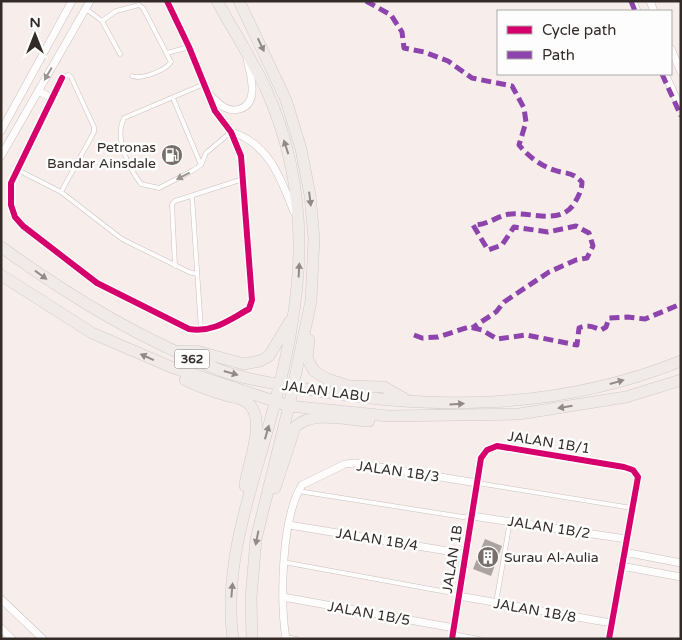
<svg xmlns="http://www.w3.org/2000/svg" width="682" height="640" viewBox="0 0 682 640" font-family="'Varela Round',sans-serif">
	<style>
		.building { fill: #aba3a0 }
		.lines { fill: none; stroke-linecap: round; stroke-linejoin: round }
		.service-casing { stroke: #c9c1be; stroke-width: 5 }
		.minor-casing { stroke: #c9c1be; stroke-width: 8 }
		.primary-casing { stroke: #cfcac9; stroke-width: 12 }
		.service { stroke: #fefcfc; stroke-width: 4 }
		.minor { stroke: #fefcfc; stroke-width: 7 }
		.primary { stroke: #f0eae8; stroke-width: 11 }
		.quiet { stroke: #8e44ad; stroke-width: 5; stroke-dasharray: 10 5; stroke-linecap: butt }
		.cycleway-casing { stroke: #fdfdfd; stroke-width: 9 }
		.cycleway { stroke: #d6006c; stroke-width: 6 }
		.oneway { fill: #928a88 }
		.oneway2 { fill: #989492 }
		.labels { text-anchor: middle; stroke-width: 5; stroke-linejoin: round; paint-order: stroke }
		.shield { fill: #fdfdfd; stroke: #706a68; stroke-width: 1 }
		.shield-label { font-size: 12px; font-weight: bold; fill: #332b28 }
		.poi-label { font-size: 14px; fill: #332b28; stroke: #fdfdfd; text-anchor: end }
		.street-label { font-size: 14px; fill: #332b28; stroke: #fdfdfd }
	</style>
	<rect width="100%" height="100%" fill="#f7eeeb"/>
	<!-- building -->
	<path class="building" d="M485 539 502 546 491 576 473 569Z"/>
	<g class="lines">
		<!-- service casing -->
		<g class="service-casing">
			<path id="service" d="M86 9 102 21
				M167 53 189 47
				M120 54 102 21 116 11 139 5 143 8 171 62C166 70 142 80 132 76
				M204 84 124 118C114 138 128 167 141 184L159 188 192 171 201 165 206 153 231 132
				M173 98 201 165
				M16 169 61 192 122 239 189 272 197 274
				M61 192 94 132V127L71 77 68 75 62 78
				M192 196 201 329
				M175 266 172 204 175 201 243 179
				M477 483 632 508
				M298 491 463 517 471 516
				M283 562 447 592 459 596
				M496 603 510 521
				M453 634 479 639
				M285 637 297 639"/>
		</g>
		<!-- minor casing -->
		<g class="minor-casing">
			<path id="minor" d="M633 1 637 11
				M650 1 654 11
				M671 49 681 72
				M665 74 681 109
				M62 78 11 183V205L15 217 23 226 97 283 189 329C213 333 229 320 249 309L252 300 241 156 231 132 215 111 189 47 167 1
				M38 91 52 98
				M210 95C219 104 227 113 240 109 260 103 250 73 247 59
				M1 131 72 1
				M231 132C269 143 281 179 294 212
				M1 156 90 1
				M472 516 626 539
				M289 525 466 554
				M624 552 681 563
				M621 566 681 577
				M459 596 611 623
				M283 597 454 628
				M1 599 43 639
				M1 628 12 639
				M286 639C280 601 281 518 302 485L345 464 355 463 477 483
				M452 639 481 458 487 450 497 446 624 467 633 470 638 477 609 639"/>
		</g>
		<!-- primary casing -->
		<g class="primary-casing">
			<path id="primary" d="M217 1C233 30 251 58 265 87 321 210 299 321 263 446 245 508 224 574 233 639
				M239 1 286 100 301 149 310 195 314 239 311 301 289 406 256 539 251 598 252 639
				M1 247C71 297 144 342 225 372 251 381 279 384 306 389 434 411 559 410 681 361
				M1 275 92 333 171 367 289 406 388 416 519 414 626 397 681 380
				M309 340 307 358 314 371 327 379 349 386 384 387 405 399
				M181 351H196L244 364 260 361 269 356 290 321
				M185 380C198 386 211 391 225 395 231 397 238 397 243 400 271 413 247 463 245 486
				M275 488 295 427C314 410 345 420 369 421"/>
		</g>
		<!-- service -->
		<use href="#service" class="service"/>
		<!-- minor -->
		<use href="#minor" class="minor"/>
		<!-- primary -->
		<use href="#primary" class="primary"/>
		<!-- quiet -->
		<path class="quiet" d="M366 1 391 15 402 32 404 48 424 52 448 61 472 78 512 86 524 108 526 122 519 145C528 156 541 166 554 170 568 175 569 170 582 182 582 190 578 197 574 204 560 225 532 212 511 214 498 215 489 225 473 225L488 250 502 245 514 227 548 232 576 226 589 233 593 246 587 258 576 260 549 272 504 302 496 312 472 328
			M631 1 635 11
			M662 74 681 116
			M414 335 422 338 438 337 469 327 482 330 497 339 526 335 577 345 579 328C587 324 594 327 601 330L606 327 609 318 627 317 645 319 681 304"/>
		<!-- cycleway casing -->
		<g class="cycleway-casing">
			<path id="cycleway" d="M62 78 11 183V205L15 217 23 226 97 283 189 329C213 333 229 320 249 309L252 300 241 156 231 132 215 111 189 47 167 1
				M452 639 481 458 487 450 497 446 624 467 633 470 638 477 609 639"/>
		</g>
		<!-- cycleway -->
		<use href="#cycleway" class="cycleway"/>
	</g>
	<!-- one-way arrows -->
	<defs><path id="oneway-solid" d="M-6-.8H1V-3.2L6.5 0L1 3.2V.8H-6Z" transform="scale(1.25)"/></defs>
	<g class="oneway">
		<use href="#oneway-solid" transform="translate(261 45) rotate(65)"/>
		<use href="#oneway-solid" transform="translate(286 147) rotate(-108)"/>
		<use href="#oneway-solid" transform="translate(310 199) rotate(83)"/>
		<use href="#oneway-solid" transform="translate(299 270) rotate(-87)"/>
		<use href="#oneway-solid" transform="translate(41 275) rotate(36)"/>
		<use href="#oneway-solid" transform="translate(147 357) rotate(-156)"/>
		<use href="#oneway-solid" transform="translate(231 373) rotate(16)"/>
		<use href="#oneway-solid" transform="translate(617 382) rotate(-16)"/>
		<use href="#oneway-solid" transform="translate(457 404) rotate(-3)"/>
		<use href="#oneway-solid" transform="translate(565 407) rotate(171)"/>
		<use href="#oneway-solid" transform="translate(267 432) rotate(-74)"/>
		<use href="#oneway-solid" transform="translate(257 538) rotate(101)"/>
		<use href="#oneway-solid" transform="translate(232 590) rotate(-85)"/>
	</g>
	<g class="oneway2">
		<use href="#oneway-solid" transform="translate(48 74) rotate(120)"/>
		<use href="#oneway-solid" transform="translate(183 176) rotate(153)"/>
	</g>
	<!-- icons -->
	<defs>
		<g id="fuel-disc" transform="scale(1.125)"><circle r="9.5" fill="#786f6c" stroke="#fdfdfd"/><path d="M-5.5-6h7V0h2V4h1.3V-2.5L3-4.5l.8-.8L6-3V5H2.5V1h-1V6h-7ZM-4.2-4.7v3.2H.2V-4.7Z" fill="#fff"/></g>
		<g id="building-disc" transform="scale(1.125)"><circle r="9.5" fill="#786f6c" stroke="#fdfdfd"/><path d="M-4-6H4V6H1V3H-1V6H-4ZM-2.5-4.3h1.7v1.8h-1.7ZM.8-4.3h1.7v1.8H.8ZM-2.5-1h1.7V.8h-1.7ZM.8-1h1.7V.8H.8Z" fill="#fff"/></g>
	</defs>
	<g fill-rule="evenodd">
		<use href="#fuel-disc" x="172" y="155"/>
		<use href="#building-disc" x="488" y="557"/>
	</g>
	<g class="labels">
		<!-- shield labels -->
		<rect class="shield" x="174.5" y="349.5" width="35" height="19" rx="4"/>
		<g class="shield-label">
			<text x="192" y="363">362</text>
		</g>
		<!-- poi labels -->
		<g class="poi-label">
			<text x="156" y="152">Petronas<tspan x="156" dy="16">Bandar Ainsdale</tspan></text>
			<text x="504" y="562" text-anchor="start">Surau Al-Aulia</text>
		</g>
		<!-- street labels -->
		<g class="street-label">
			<text transform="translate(326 391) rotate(8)" y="5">JALAN LABU</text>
			<text transform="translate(549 442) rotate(9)" y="5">JALAN 1B/1</text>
			<text transform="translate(398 471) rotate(8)" y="5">JALAN 1B/3</text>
			<text transform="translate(549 527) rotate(9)" y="5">JALAN 1B/2</text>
			<text transform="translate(377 539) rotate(9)" y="5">JALAN 1B/4</text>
			<text transform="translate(452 559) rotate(-81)" y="5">JALAN 1B</text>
			<text transform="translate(535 610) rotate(10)" y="5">JALAN 1B/8</text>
			<text transform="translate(369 613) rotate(10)" y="5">JALAN 1B/5</text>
		</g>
	</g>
	<!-- border -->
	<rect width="682" height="640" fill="none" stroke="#332b28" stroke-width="5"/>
	<!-- legend -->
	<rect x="497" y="10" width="175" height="65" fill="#fdfdfd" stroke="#aca9a8"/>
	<rect x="507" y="26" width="25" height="8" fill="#d6006c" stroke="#aca9a8"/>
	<text x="542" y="35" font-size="15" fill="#332b28">Cycle path</text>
	<rect x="507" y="51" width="25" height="8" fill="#8e44ad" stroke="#aca9a8"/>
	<text x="542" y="60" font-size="15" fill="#332b28">Path</text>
	<!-- north arrow -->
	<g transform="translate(35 35)" stroke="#fdfdfd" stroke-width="4" paint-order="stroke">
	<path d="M0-4L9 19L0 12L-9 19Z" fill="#332b28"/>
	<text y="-8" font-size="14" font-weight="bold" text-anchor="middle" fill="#332b28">N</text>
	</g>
</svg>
